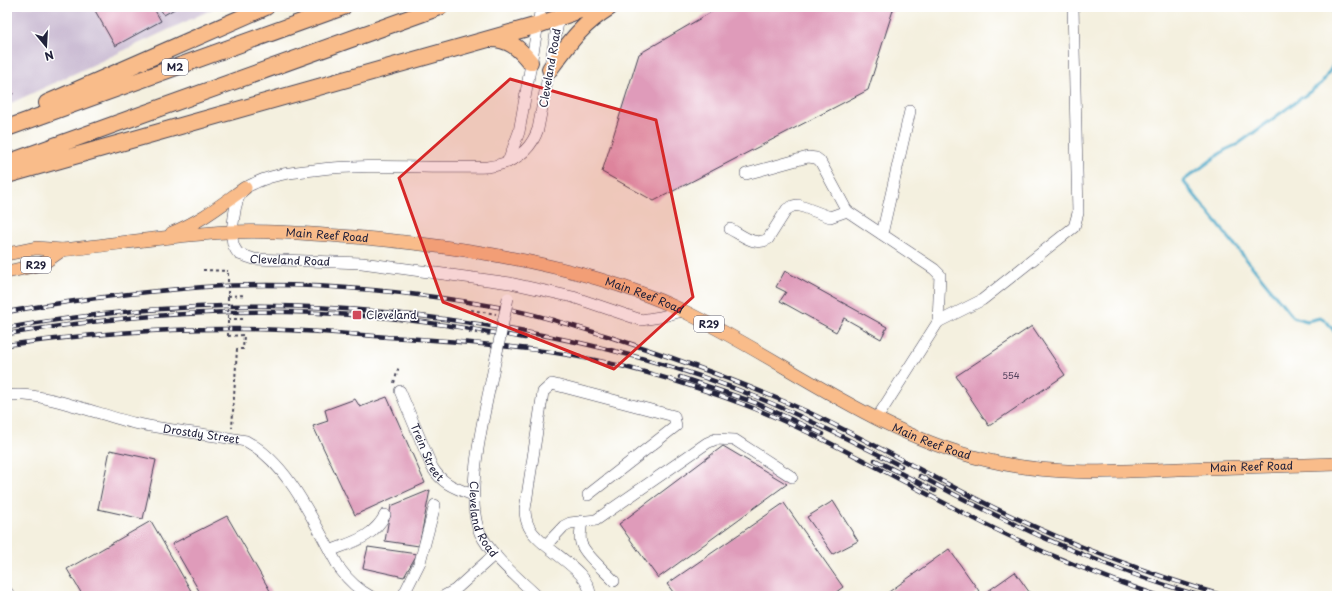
<svg xmlns="http://www.w3.org/2000/svg" width="1344" height="603" viewBox="0 0 1344 603" font-family="'Playpen Sans',sans-serif">
	<style>
		.industrial { fill: #ccbed4 }
		.lines { fill: none; stroke-linecap: round; stroke-linejoin: round }
		.stream { stroke: #49a8c8; stroke-width: 3 }
		.building { fill: #df9bba }
		.minor-casing { stroke: #424154; stroke-width: 12 }
		.major-casing { stroke: #424154; stroke-width: 14 }
		.highway-casing { stroke: #424154; stroke-width: 18 }
		.path { stroke: #424154; stroke-width: 2; stroke-dasharray: 3 3; stroke-linecap: butt }
		.minor { stroke: #fff; stroke-width: 11 }
		.major { stroke: #f9bc8a; stroke-width: 13 }
		.highway { stroke: #f9bc8a; stroke-width: 16 }
		.rail-casing { stroke: #22223b; stroke-width: 4.5 }
		.rail { stroke: #fff; stroke-width: 3; stroke-dasharray: 9; stroke-linecap: butt }
		.minor-bridge-casing { stroke: #424154; stroke-width: 12; stroke-linecap: butt }
		.path-bridge { stroke: #424154; stroke-width: 2; stroke-dasharray: 3 3; stroke-linecap: butt }
		.minor-bridge { stroke: #fff; stroke-width: 11 }
		.marked { fill: #d62828; fill-opacity: 0.2; stroke: #d62828; stroke-width: 3; stroke-linejoin: round }
		.poi-dot { fill: #d1495b; stroke: #fff; stroke-width: 1.5 }
		.labels { text-anchor: middle; stroke-width: 3.5; stroke-linejoin: round; paint-order: stroke }
		.number-label { font-size: 9px; fill: #51405b }
		.shield { fill: #fff; stroke: #646476; stroke-width: 1 }
		.shield-label { font-size: 10px; font-weight: bold; fill: #22223b }
		.street-label { font-size: 11px; fill: #22223b; stroke: #fff }
		.poi-label { font-size: 11px; fill: #22223b; stroke: #fff; text-anchor: start }
	</style>
	<rect width="100%" height="100%" fill="#fff"/>
	<filter id="ink" filterUnits="userSpaceOnUse"><feTurbulence type="fractalNoise" baseFrequency=".025" numOctaves="2"/><feDisplacementMap in="SourceGraphic" scale="8" xChannelSelector="R" yChannelSelector="G"/><feConvolveMatrix kernelMatrix="1 2 1 2 8 2 1 2 1" color-interpolation-filters="sRGB"/></filter>
	<filter id="wash" filterUnits="userSpaceOnUse"><feTurbulence type="fractalNoise" baseFrequency=".012" numOctaves="4" result="noise"/><feDisplacementMap in="SourceGraphic" scale="16" xChannelSelector="R" yChannelSelector="G"/><feGaussianBlur stdDeviation="0.9" result="paint"/><feColorMatrix in="noise" values="0 0 0 0 0 0 0 0 0 0 0 0 0 0 0 0 0 1.4 0 .05"/><feComposite in="paint" operator="in"/></filter>
	<g filter="url(#wash)">
		<rect width="100%" height="100%" fill="#f4f0df"/>
		<!-- industrial -->
		<path class="industrial" d="M7 7H217L7 105Z"/>
		<g class="lines">
			<!-- stream -->
			<path class="stream" d="M1332 7 1337 24
				M1337 54 1332 67 1322 83 1238 144 1225 150 1183 181 1293 317 1307 321 1320 318 1327 322 1337 335"/>
		</g>
		<g id="blocks">
			<!-- building -->
			<path class="building" d="M93 7H153L161 21 115 46Z
				M159 7H178L164 15Z
				M720 7H894L868 90 654 201 602 172 639 54Z
				M7 78 13 94 7 96Z
				M785 271 887 327 881 339 844 318 836 332 780 301 786 292 776 287Z
				M1032 326 1065 375 989 426 956 376Z
				M387 397 425 483 355 515 313 426 328 421 325 410 355 399 360 407Z
				M723 446 787 484 658 578 619 524Z
				M110 450 156 460 143 519 98 509Z
				M430 490 419 546 385 541 391 506Z
				M833 501 858 541 833 554 807 517Z
				M784 503 843 587 831 596H676L667 584Z
				M227 516 273 596H202L172 544Z
				M151 521 194 596H83L67 569Z
				M368 547 417 554 404 577 363 568Z
				M949 549 979 591 972 596H887L886 594Z
				M1015 572 1032 596H981Z"/>
		</g>
	</g>
	<g filter="url(#ink)">
		<use href="#blocks" fill-opacity="0" stroke="#424154" stroke-width="1"/>
		<g class="lines">
			<!-- minor casing -->
			<g class="minor-casing">
				<g id="minor">
					<path id="s1" d="M561 7 538 129C530 153 511 164 487 167 429 169 371 163 314 170 294 172 275 174 257 182 253 184 247 186 244 189 237 196 235 208 234 217 232 230 229 244 239 254L254 259 362 263 510 283 573 297 641 320 660 317 682 311"/>
					<path d="M508 162 519 132 541 7"/>
					<path d="M746 174 808 157 816 158 820 161 847 211"/>
					<path d="M730 229C742 235 755 247 768 239L787 209 793 206 798 205 830 217 847 211 934 269 940 275 938 322 877 418"/>
					<path d="M882 234 910 111"/>
					<path d="M938 322 982 300 1074 227 1078 213 1073 7"/>
					<path id="s2" d="M496 357C488 400 462 494 480 533 492 557 517 577 537 596"/>
					<path id="s3" d="M400 391 432 467C442 484 455 488 473 495"/>
					<path id="s4" d="M7 396C36 389 103 416 134 423 171 431 209 434 246 441 291 465 315 526 340 569 349 581 357 589 370 596"/>
					<path d="M588 495 676 426 674 416 552 384 543 392 525 509C525 515 526 521 529 527 541 550 591 569 590 596"/>
					<path d="M582 521C581 529 579 536 581 543 585 555 605 571 614 581"/>
					<path d="M546 545 564 526 570 523 596 520 707 443 716 439 735 440 792 477"/>
					<path d="M330 551C352 542 373 538 385 515"/>
					<path d="M7 592 10 596"/>
					<path d="M403 596 420 562 435 505"/>
					<path d="M444 596 455 590 495 554"/>
				</g>
			</g>
			<!-- major casing -->
			<g class="major-casing">
				<g id="major">
					<path d="M172 233C200 222 221 205 245 188"/>
					<path id="s5" d="M7 254 36 248 62 250C117 244 172 235 228 232 269 230 312 234 354 237 458 246 582 264 677 308 781 357 872 433 986 460 1051 476 1112 472 1178 469 1231 467 1284 466 1337 464"/>
					<path d="M7 272 42 264 62 250"/>
				</g>
			</g>
			<!-- highway casing -->
			<g class="highway-casing">
				<path id="highway" d="M491 39C509 39 519 48 530 62
					M550 69C569 43 582 24 610 7
					M47 103 266 7
					M7 128 343 7
					M7 163 440 7
					M7 175 538 25 589 7"/>
			</g>
			<!-- path -->
			<path class="path" d="M203 270 228 271
				M228 296 246 295
				M471 310 496 314
				M228 319H245
				M469 332 491 335
				M228 336 244 335 243 349H237L232 428
				M394 383 399 366"/>
			<!-- minor -->
			<use href="#minor" class="minor"/>
			<!-- major -->
			<use href="#major" class="major"/>
			<!-- highway -->
			<use href="#highway" class="highway"/>
			<!-- rail casing -->
			<g class="rail-casing">
				<path id="rail" d="M7 312C72 300 138 292 204 287 298 281 400 290 492 306 533 313 571 325 610 337 678 359 744 383 808 412 872 442 933 478 997 509 1070 545 1146 573 1224 596
					M7 328C180 297 341 299 514 330 597 344 680 366 759 398 807 418 854 442 901 466
					M7 334C126 314 246 306 366 316 419 320 472 329 525 338
					M7 345C85 334 164 328 242 329 290 329 339 333 387 337 441 340 496 344 550 352 619 362 688 383 753 408 835 441 912 488 991 527 1045 554 1102 577 1159 596
					M680 377 756 403 823 434
					M875 460 935 491
					M920 476C1010 525 1103 568 1201 596"/>
			</g>
			<!-- rail -->
			<use href="#rail" class="rail"/>
			<!-- minor-bridge casing -->
			<g class="minor-bridge-casing">
				<path id="minor-bridge" d="M496 357 508 298"/>
			</g>
			<!-- path-bridge -->
			<path class="path-bridge" d="M228 336V271"/>
			<!-- minor-bridge -->
			<use href="#minor-bridge" class="minor-bridge"/>
		</g>
	</g>
	<!-- marked area -->
	<path class="marked" d="M510 79 656 120 693 297 614 369 443 302 399 178Z"/>
	<!-- markers -->
	<rect class="poi-dot" x="352" y="310" width="10" height="10" rx="2"/>
	<g class="labels">
		<!-- number labels -->
		<g class="number-label">
			<text x="1011" y="379">554</text>
		</g>
		<!-- shield labels -->
		<g class="shield">
			<rect x="162" y="59" width="26" height="16" rx="3"/>
			<rect x="21" y="257" width="30" height="16" rx="3"/>
			<rect x="694" y="316" width="30" height="16" rx="3"/>
		</g>
		<g class="shield-label">
			<text x="175" y="71">M2</text>
			<text x="36" y="269">R29</text>
			<text x="709" y="328">R29</text>
		</g>
		<!-- street labels -->
		<g class="street-label">
			<text transform="translate(550 68) rotate(-80)" y="4">Cleveland Road</text>
			<text dy="4" stroke="none"><textPath href="#s5" startOffset="322">Main Reef Road</textPath></text>
			<text dy="4" stroke="none"><textPath href="#s1" startOffset="559">Cleveland Road</textPath></text>
			<text dy="4" stroke="none"><textPath href="#s5" startOffset="646">Main Reef Road</textPath></text>
			<text dy="4" stroke="none"><textPath href="#s4" startOffset="199">Drostdy Street</textPath></text>
			<text dy="4" stroke="none"><textPath href="#s5" startOffset="969">Main Reef Road</textPath></text>
			<text dy="4" stroke="none"><textPath href="#s3" startOffset="67">Trein Street</textPath></text>
			<text dy="4" stroke="none"><textPath href="#s5" startOffset="1293">Main Reef Road</textPath></text>
			<text dy="4" stroke="none"><textPath href="#s2" startOffset="166">Cleveland Road</textPath></text>
		</g>
		<!-- poi labels -->
		<g class="poi-label">
			<text x="366" y="319">Cleveland</text>
		</g>
	</g>
	<!-- margin -->
	<rect width="1344" height="603" fill="none" stroke="#fff" stroke-width="24"/>
	<!-- north arrow -->
	<g transform="translate(46 46) rotate(162)" stroke="#ffffff" stroke-width="3" paint-order="stroke">
	<path d="M0-3L7 15L0 10L-7 15Z" fill="#22223b"/>
	<text y="-6" font-size="11" font-weight="bold" text-anchor="middle" fill="#22223b">N</text>
	</g>
</svg>
